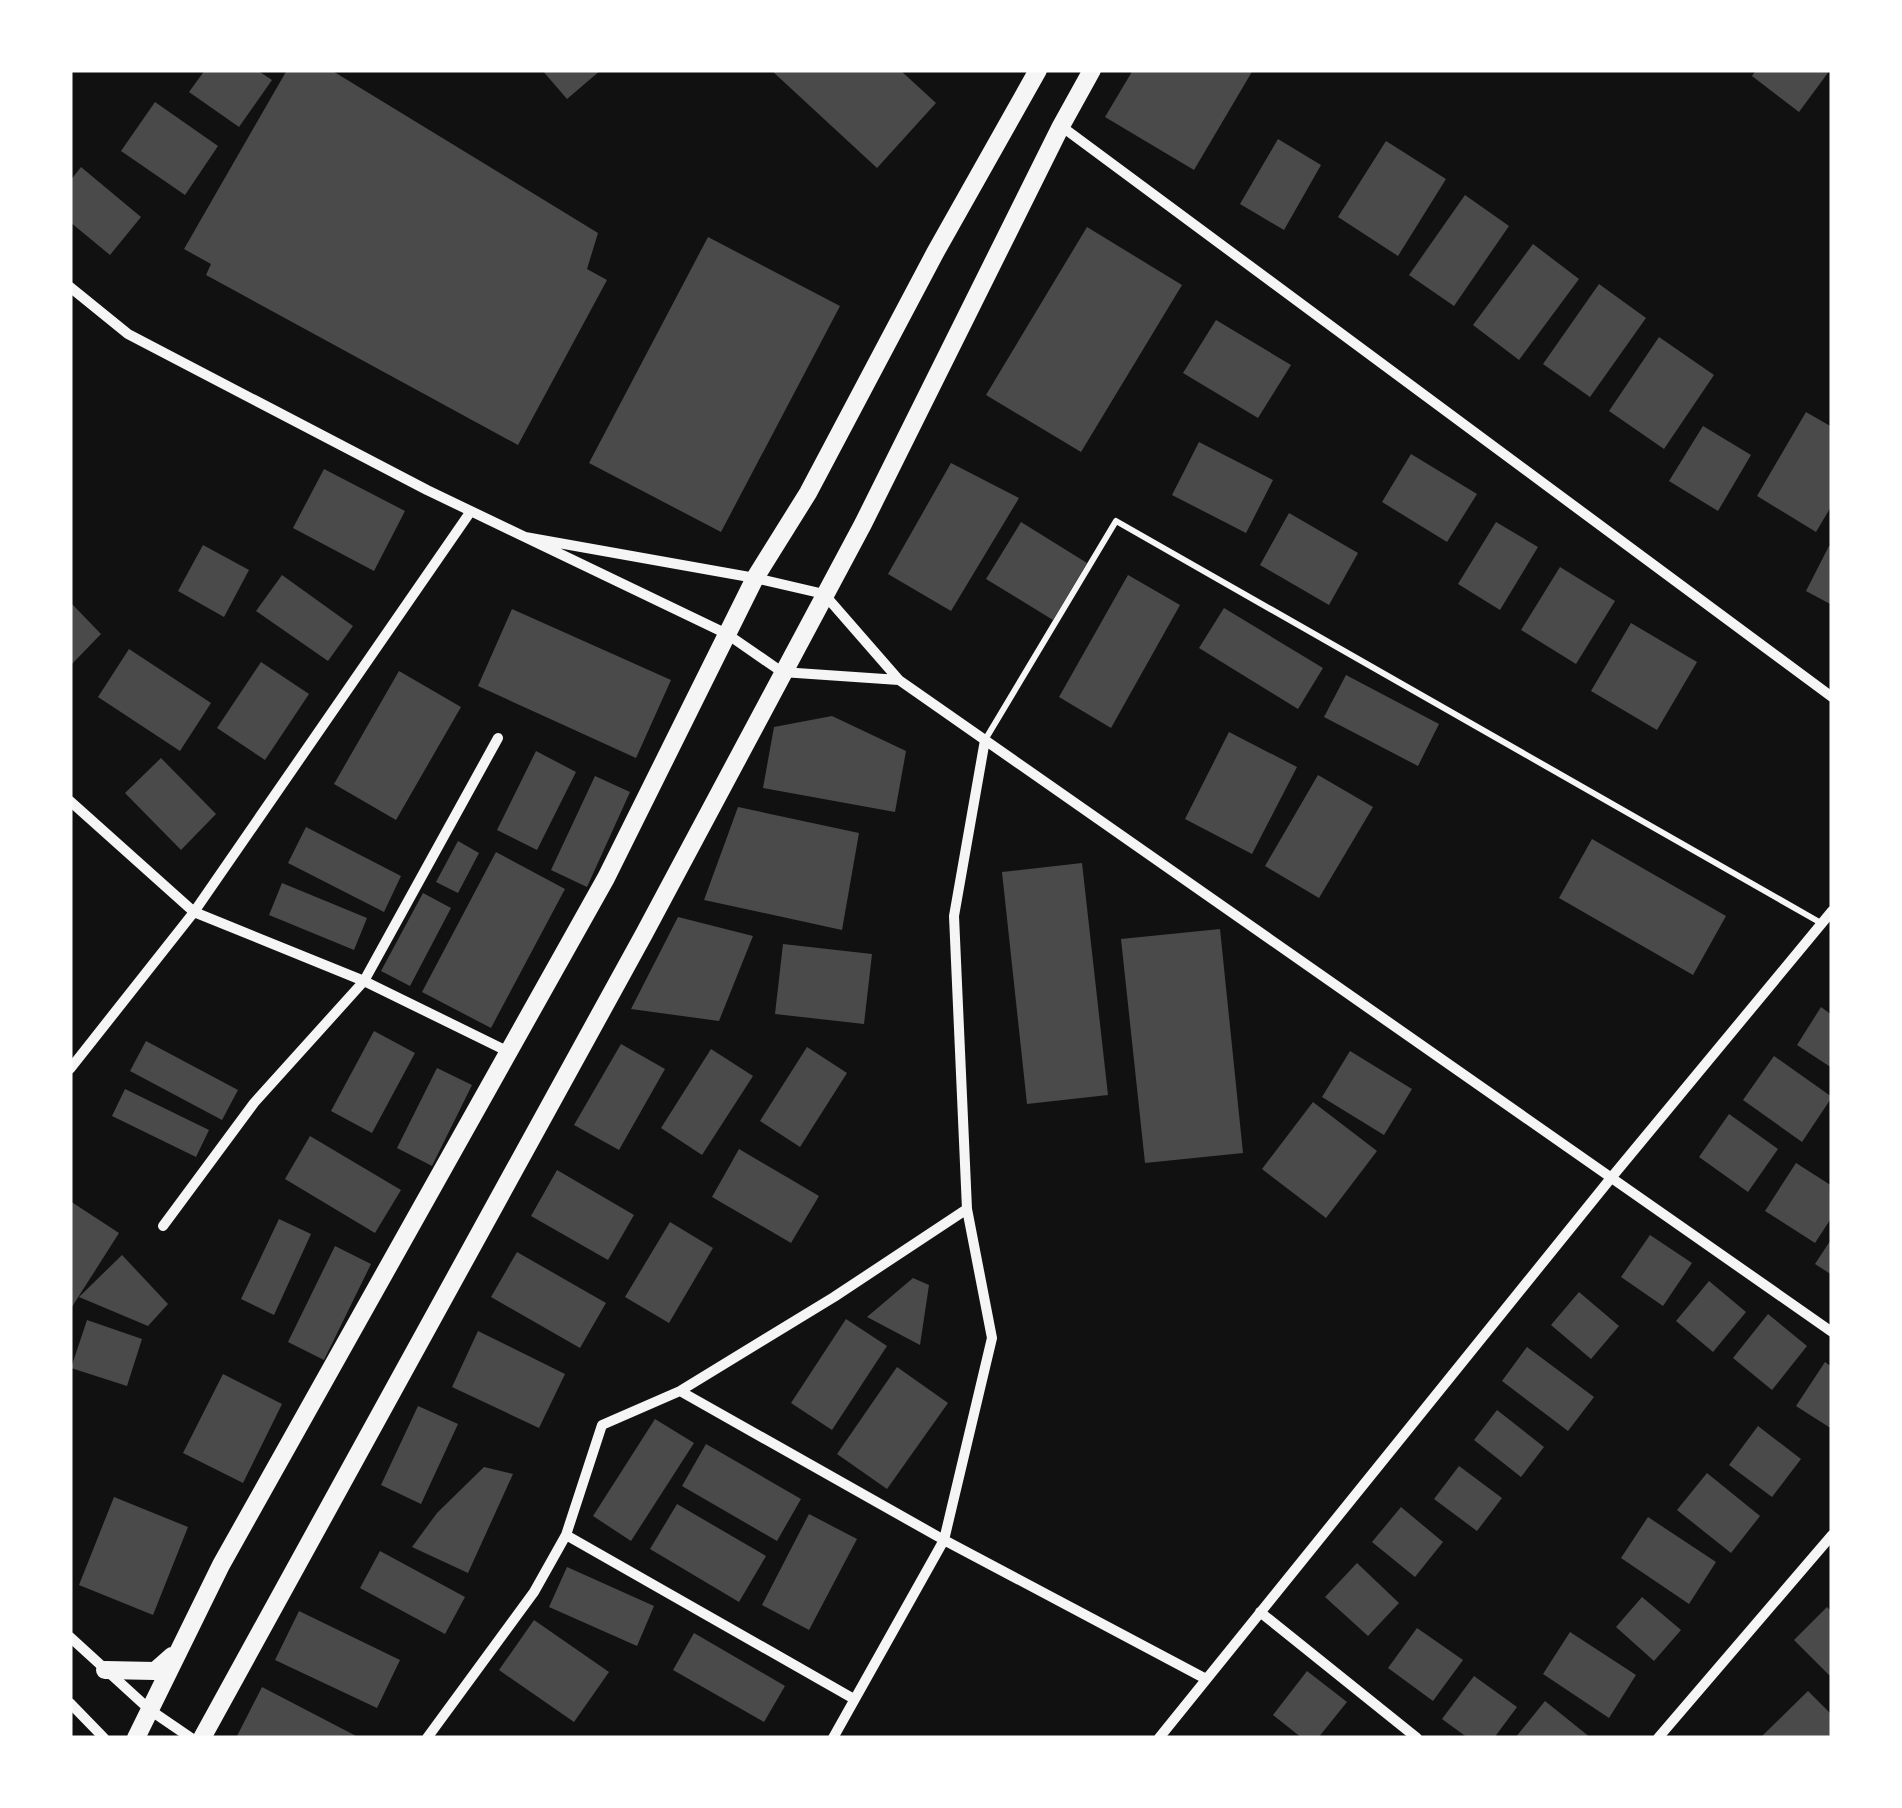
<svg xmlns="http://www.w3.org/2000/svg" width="1902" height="1808" viewBox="0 0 1902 1808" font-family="'Roboto Condensed',sans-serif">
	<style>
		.building { fill: #4a4a4a }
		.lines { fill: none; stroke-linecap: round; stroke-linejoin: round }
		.service { stroke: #f5f5f5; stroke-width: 6 }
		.minor { stroke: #f5f5f5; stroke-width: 10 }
		.tertiary { stroke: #f5f5f5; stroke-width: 18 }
	</style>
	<rect width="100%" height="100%" fill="#111"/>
	<!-- building -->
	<path class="building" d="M205 70H257L272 80 239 127 189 92Z
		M287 70H331L598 233 587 269 607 280 518 445 206 275 211 264 184 249Z
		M542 70H601L567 99Z
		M771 70H900L936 103 877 168Z
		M1133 70H1253L1194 170 1105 117Z
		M1756 70H1830L1799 112 1752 76Z
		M155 102 218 146 185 195 121 151Z
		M1278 139 1321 165 1284 230 1240 204Z
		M1386 141 1446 179 1398 256 1338 217Z
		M81 167 141 217 110 255 70 222V181Z
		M1465 195 1509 226 1454 306 1409 275Z
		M1087 227 1182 285 1081 452 986 395Z
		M708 237 840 306 721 532 589 463Z
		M1533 244 1579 279 1519 360 1473 325Z
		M1599 284 1646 318 1590 397 1543 364Z
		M1216 320 1291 365 1258 418 1183 373Z
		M1659 337 1714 375 1664 449 1609 411Z
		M1806 412 1832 427V505L1816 532 1757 496Z
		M1703 426 1751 455 1718 511 1669 481Z
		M1199 442 1273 480 1246 533 1172 495Z
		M1411 454 1477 494 1447 542 1382 502Z
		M951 463 1019 498 951 611 888 574Z
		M324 469 405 511 374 571 293 528Z
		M1289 513 1358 553 1329 605 1260 565Z
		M1021 522 1087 563 1053 620 986 579Z
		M1496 522 1538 547 1500 610 1458 584Z
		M203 545 249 570 224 617 178 591Z
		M1829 546 1832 547V605L1806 591Z
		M1560 567 1615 601 1576 664 1521 630Z
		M282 575 353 626 328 661 256 611Z
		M1128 575 1180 605 1111 728 1059 697Z
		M70 602 101 634 70 666Z
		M1224 608 1323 668 1298 709 1199 648Z
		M512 609 671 680 636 758 478 686Z
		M1631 623 1697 662 1657 730 1591 691Z
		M129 649 211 703 180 751 98 697Z
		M261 662 309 694 265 760 217 728Z
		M399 671 461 707 396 820 334 784Z
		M1346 675 1439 724 1418 766 1324 717Z
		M832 716 906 751 895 812 763 788 774 727Z
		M1229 732 1297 767 1252 854 1185 819Z
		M536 751 576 772 537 850 497 830Z
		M161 758 216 814 181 850 125 793Z
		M1318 775 1373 807 1319 898 1265 866Z
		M595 776 630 792 587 887 551 870Z
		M738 807 859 833 842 930 704 900Z
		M306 827 401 876 384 912 288 863Z
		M1592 839 1726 916 1693 975 1559 898Z
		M458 841 479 853 458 893 436 882Z
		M496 852 565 889 491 1028 422 992Z
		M1082 863 1108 1095 1027 1104 1002 872Z
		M282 883 367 918 354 950 269 915Z
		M423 893 451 908 410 986 381 971Z
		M678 917 753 936 719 1021 631 1009Z
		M1220 929 1243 1153 1145 1163 1121 939Z
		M783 944 872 954 864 1024 775 1014Z
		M1821 1007 1832 1015V1068L1797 1045Z
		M374 1031 415 1053 372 1133 331 1111Z
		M146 1041 238 1090 222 1120 130 1071Z
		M621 1044 665 1069 619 1150 574 1125Z
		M807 1047 847 1073 800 1147 760 1121Z
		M711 1049 753 1076 702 1155 661 1128Z
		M1350 1051 1412 1089 1384 1135 1322 1097Z
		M1774 1056 1832 1097 1802 1142 1743 1100Z
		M437 1068 472 1085 432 1166 397 1148Z
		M125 1089 209 1130 196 1157 112 1116Z
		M1313 1102 1377 1151 1326 1218 1262 1169Z
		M1729 1114 1778 1149 1748 1192 1699 1157Z
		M310 1136 401 1190 375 1233 285 1179Z
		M739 1149 819 1196 791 1243 712 1197Z
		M1796 1163 1832 1186V1217L1815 1243 1765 1211Z
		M557 1170 634 1215 608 1260 531 1216Z
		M70 1201 119 1233 70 1310Z
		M279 1219 311 1234 274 1315 241 1299Z
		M670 1222 713 1248 669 1323 625 1297Z
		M1650 1235 1692 1263 1663 1306 1621 1277Z
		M1832 1238V1275L1815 1264Z
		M335 1246 371 1264 324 1360 288 1342Z
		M517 1252 606 1303 580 1348 491 1297Z
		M122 1255 168 1304 148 1326 79 1297Z
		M913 1278 929 1285 920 1345 867 1317Z
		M1709 1281 1746 1312 1713 1352 1676 1321Z
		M1579 1292 1619 1326 1591 1359 1551 1325Z
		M1768 1314 1807 1346 1772 1390 1733 1358Z
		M846 1319 887 1346 832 1430 791 1403Z
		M87 1320 142 1339 127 1386 71 1368Z
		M478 1331 565 1374 539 1428 452 1387Z
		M1527 1347 1594 1397 1568 1431 1502 1381Z
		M1825 1362 1832 1367V1429L1796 1406Z
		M897 1367 948 1403 887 1489 837 1454Z
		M223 1374 282 1404 243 1483 183 1453Z
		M418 1406 458 1424 421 1504 381 1485Z
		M1497 1410 1544 1447 1521 1477 1474 1440Z
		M655 1419 694 1443 631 1541 593 1516Z
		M1758 1426 1801 1459 1772 1497 1729 1465Z
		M706 1444 801 1499 777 1541 682 1486Z
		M1459 1466 1502 1498 1477 1531 1434 1499Z
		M484 1467 513 1474 468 1573 412 1547 437 1513Z
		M1707 1473 1760 1516 1731 1553 1677 1510Z
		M114 1497 188 1527 153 1615 79 1585Z
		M677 1504 766 1556 739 1602 650 1549Z
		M1401 1507 1443 1542 1415 1577 1372 1542Z
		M809 1514 857 1539 809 1630 762 1605Z
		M1648 1517 1716 1562 1689 1604 1621 1558Z
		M380 1551 465 1597 445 1634 360 1588Z
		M1357 1563 1399 1603 1368 1636 1325 1597Z
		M567 1567 654 1606 637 1646 549 1607Z
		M1642 1597 1681 1630 1654 1661 1616 1627Z
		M1827 1607 1832 1612V1678L1794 1640Z
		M299 1611 400 1660 377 1708 275 1660Z
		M534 1620 609 1672 574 1722 499 1670Z
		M1417 1628 1463 1660 1433 1701 1388 1668Z
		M1570 1632 1636 1675 1609 1718 1543 1674Z
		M694 1633 785 1686 764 1722 673 1670Z
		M1307 1671 1347 1702 1318 1738H1302L1273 1715Z
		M1474 1676 1517 1707 1494 1738H1468L1442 1719Z
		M262 1687 360 1738H241L237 1736Z
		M1808 1691 1832 1715V1738H1760Z
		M1545 1701 1591 1738H1515Z"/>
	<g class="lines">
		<!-- service -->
		<path class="service" d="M985 740 1116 521 1821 923"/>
		<!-- minor -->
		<path class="minor" d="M1061 126 1832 697
			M70 287 128 334 427 490 727 634 782 672 899 680
			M525 537 755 578 824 594 899 680 1832 1332
			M70 801 194 912 364 981 509 1052
			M70 1069 194 912 471 511
			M163 1226 254 1103 364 981 498 738
			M680 1391 944 1540 1206 1679
			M566 1535 854 1699
			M1260 1612 1417 1738
			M70 1637 150 1710 191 1738
			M70 1703 104 1738
			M427 1738 534 1592 566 1535 602 1425 680 1391 834 1297 967 1209
			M833 1738 944 1540 992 1338 967 1209 954 916 985 740
			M1159 1738 1611 1178 1832 911
			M1658 1738 1832 1535"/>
		<!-- tertiary -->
		<path class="tertiary" d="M105 1670 155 1671 172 1656
			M136 1738 221 1565 606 878 755 578 808 493 935 253 1038 70
			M202 1738 644 934 863 524 1061 126 1092 70"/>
	</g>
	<!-- border -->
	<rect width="1902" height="1808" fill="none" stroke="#ffffff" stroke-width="145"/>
</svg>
